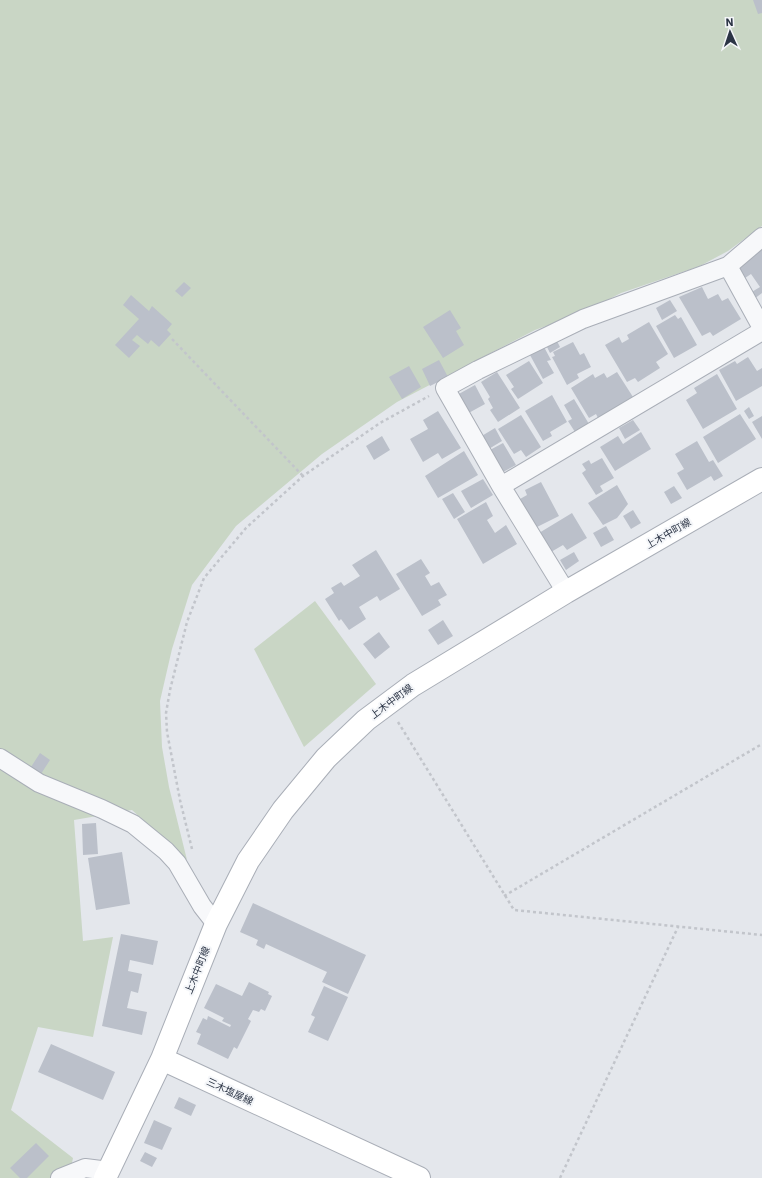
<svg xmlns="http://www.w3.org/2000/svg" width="762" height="1178" viewBox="0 0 762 1178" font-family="'IBM Plex Sans','Noto Sans JP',sans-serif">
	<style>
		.green { fill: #c9d6c5 }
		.building { fill: #bbc0ca }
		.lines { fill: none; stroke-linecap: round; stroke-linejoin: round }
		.street-casing { stroke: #a9aeb7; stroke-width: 20 }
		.secondary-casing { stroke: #a9aeb7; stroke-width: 24 }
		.path { stroke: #c2c5cb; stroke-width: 2.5; stroke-dasharray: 3 3; stroke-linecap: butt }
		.street { stroke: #f7f8fa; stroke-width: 18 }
		.secondary { stroke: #fff; stroke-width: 22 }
		.labels { text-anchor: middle; stroke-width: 4; stroke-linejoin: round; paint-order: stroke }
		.street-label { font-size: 10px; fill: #2b3445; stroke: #f4f6f9 }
	</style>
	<rect width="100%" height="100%" fill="#e4e7ec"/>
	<!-- green -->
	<path class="green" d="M0 0H762V226L728 251 700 266 621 293 582 313 535 330 397 402 322 454 236 526 192 585 172 649 160 701 162 747 169 787 187 860 132 810 74 820 83 941 113 937 93 1037 38 1027 11 1110 73 1158 69 1178H0Z
		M315 601 376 684 304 747 254 649Z"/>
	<!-- building -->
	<path class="building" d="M753 0H762V13L758 14Z
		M762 249V293L754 299 750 293 760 287 751 274 742 280 734 268Z
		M184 282 191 288 182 297 175 291Z
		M702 287 708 299 718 294 722 301 728 298 741 319 713 336 710 332 702 336 679 297Z
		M131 295 149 311 152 306 172 324 167 330 171 334 159 347 151 340 148 344 137 335 132 340 140 346 129 358 115 345 139 319 123 305Z
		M670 300 677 311 662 320 656 308Z
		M450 310 461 328 456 331 464 345 443 358 423 327Z
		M675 315 678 319 681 317 697 345 674 358 656 326Z
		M649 322 668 354 656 362 660 368 638 382 635 378 627 382 605 345 619 337 622 343 629 339 627 335Z
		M557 341 560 347 550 353 547 347Z
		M573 342 580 355 584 353 591 367 577 374 579 378 567 385 552 357 555 356 553 352Z
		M544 347 551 360 547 361 554 373 543 379 530 355Z
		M748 357 757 371 762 368V386L736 401 719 370 735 361 737 364Z
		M439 360 448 377 430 386 422 369Z
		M529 361 543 383 518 399 511 389 514 387 506 375Z
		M409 366 421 387 402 399 389 377Z
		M497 372 520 408 498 422 490 410 493 408 488 399 490 397 481 382Z
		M617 372 633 397 598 418 596 414 589 418 571 388 593 374 595 378 604 373 607 378Z
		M717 374 737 409 703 429 686 400 697 393 694 388Z
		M475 385 485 404 465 415 457 395Z
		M552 395 567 422 550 432 552 436 543 441 525 411Z
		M574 399 589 424 575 432 568 421 572 419 564 405Z
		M749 407 754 416 749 419 744 411Z
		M438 411 461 448 442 459 438 453 423 462 410 439 428 429 423 420Z
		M740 414 756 439 718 463 703 437Z
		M521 415 541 447 526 457 521 450 514 454 498 429Z
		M762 416V439L752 422Z
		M633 420 640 430 625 439 619 428Z
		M495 428 502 441 487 450 480 437Z
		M641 432 651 449 615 471 600 447 618 436 623 444Z
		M382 436 390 450 374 460 366 446Z
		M697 441 709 462 713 460 723 476 714 481 711 476 687 490 677 473 684 469 675 454Z
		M503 443 516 465 503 472 490 450Z
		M464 451 478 475 438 498 425 476Z
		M602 458 614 478 600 486 603 491 596 495 582 473 586 470 582 464 589 460 591 464Z
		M483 479 493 495 471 508 461 491Z
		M541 482 559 516 535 528 520 499 527 495 525 490Z
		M617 485 628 504 617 518 603 525 588 503Z
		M674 486 682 498 671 504 664 492Z
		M453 493 465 512 454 519 442 499Z
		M486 502 493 516 487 520 495 533 506 525 517 544 483 564 457 519Z
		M633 510 641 523 631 529 623 516Z
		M572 513 587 538 567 550 563 545 551 552 539 533Z
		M606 526 614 540 601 547 593 533Z
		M376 550 400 589 380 601 377 596 359 607 366 619 349 630 341 619 339 621 325 599 334 593 331 588 341 582 344 586 360 576 352 565Z
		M574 552 579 561 566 570 560 560Z
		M421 559 430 573 425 576 431 586 439 582 447 595 438 600 441 605 422 616 396 574Z
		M443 620 453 636 438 645 428 630Z
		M379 632 390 647 375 659 363 644Z
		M40 753 50 760 41 774 31 767Z
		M96 823 98 854 83 855 82 824Z
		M122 852 130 904 96 910 88 858Z
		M253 903 366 955 348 994 322 982 327 972 266 944 264 949 256 945 258 940 240 932Z
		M121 934 158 941 153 965 130 960 128 971 142 974 138 993 131 991 127 1008 147 1012 142 1035 102 1026Z
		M249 982 269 992 268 994 272 996 265 1011 261 1009 259 1012 253 1010 248 1019 251 1021 237 1049 234 1047 228 1059 197 1044 201 1034 196 1032 203 1018 207 1020 208 1016 230 1027 231 1025 222 1021 224 1018 204 1008 216 984 242 996Z
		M324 986 348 997 328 1041 308 1032 315 1017 311 1015Z
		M51 1044 115 1072 103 1100 38 1072Z
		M179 1097 196 1105 191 1116 174 1108Z
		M154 1120 172 1128 162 1150 144 1143Z
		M36 1143 49 1156 27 1178H20L10 1168Z
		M145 1152 157 1158 152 1167 140 1161Z"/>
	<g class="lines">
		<!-- street casing -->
		<g class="street-casing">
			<path id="street" d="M728 266 762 328
				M501 486 762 331
				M566 592 501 486 445 388 478 370 583 319 728 266 762 237
				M0 758 39 783 102 809 133 824 166 851 177 863 202 906 216 924
				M60 1178 85 1168 109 1171"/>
		</g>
		<!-- secondary casing -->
		<g class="secondary-casing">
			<path id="secondary" d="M162 1059 216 924 248 861 283 810 326 758 366 720 413 685 566 592 762 479
				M105 1178 162 1059 419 1178"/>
		</g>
		<!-- path -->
		<path class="path" d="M172 339 303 476
			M398 722 514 910 762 935
			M192 849 180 800 167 732 166 713 170 690 187 622 204 578 246 528 303 476 380 423 429 396
			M504 896 762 744
			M560 1178 678 927"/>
		<!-- street -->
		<use href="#street" class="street"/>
		<!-- secondary -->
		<use href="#secondary" class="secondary"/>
	</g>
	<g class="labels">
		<!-- street labels -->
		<g class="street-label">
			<text transform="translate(668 533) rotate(-30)" y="4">上木中町線</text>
			<text transform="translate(391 701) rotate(-37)" y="4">上木中町線</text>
			<text transform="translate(197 970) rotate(-68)" y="4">上木中町線</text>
			<text transform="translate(230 1091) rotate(25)" y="4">三木塩屋線</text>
		</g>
	</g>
	<!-- north arrow -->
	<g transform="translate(730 32) rotate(357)" stroke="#f4f6f9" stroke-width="3" paint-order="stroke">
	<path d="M0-3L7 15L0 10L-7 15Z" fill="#2b3445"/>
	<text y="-6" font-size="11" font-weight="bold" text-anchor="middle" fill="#2b3445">N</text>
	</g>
</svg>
